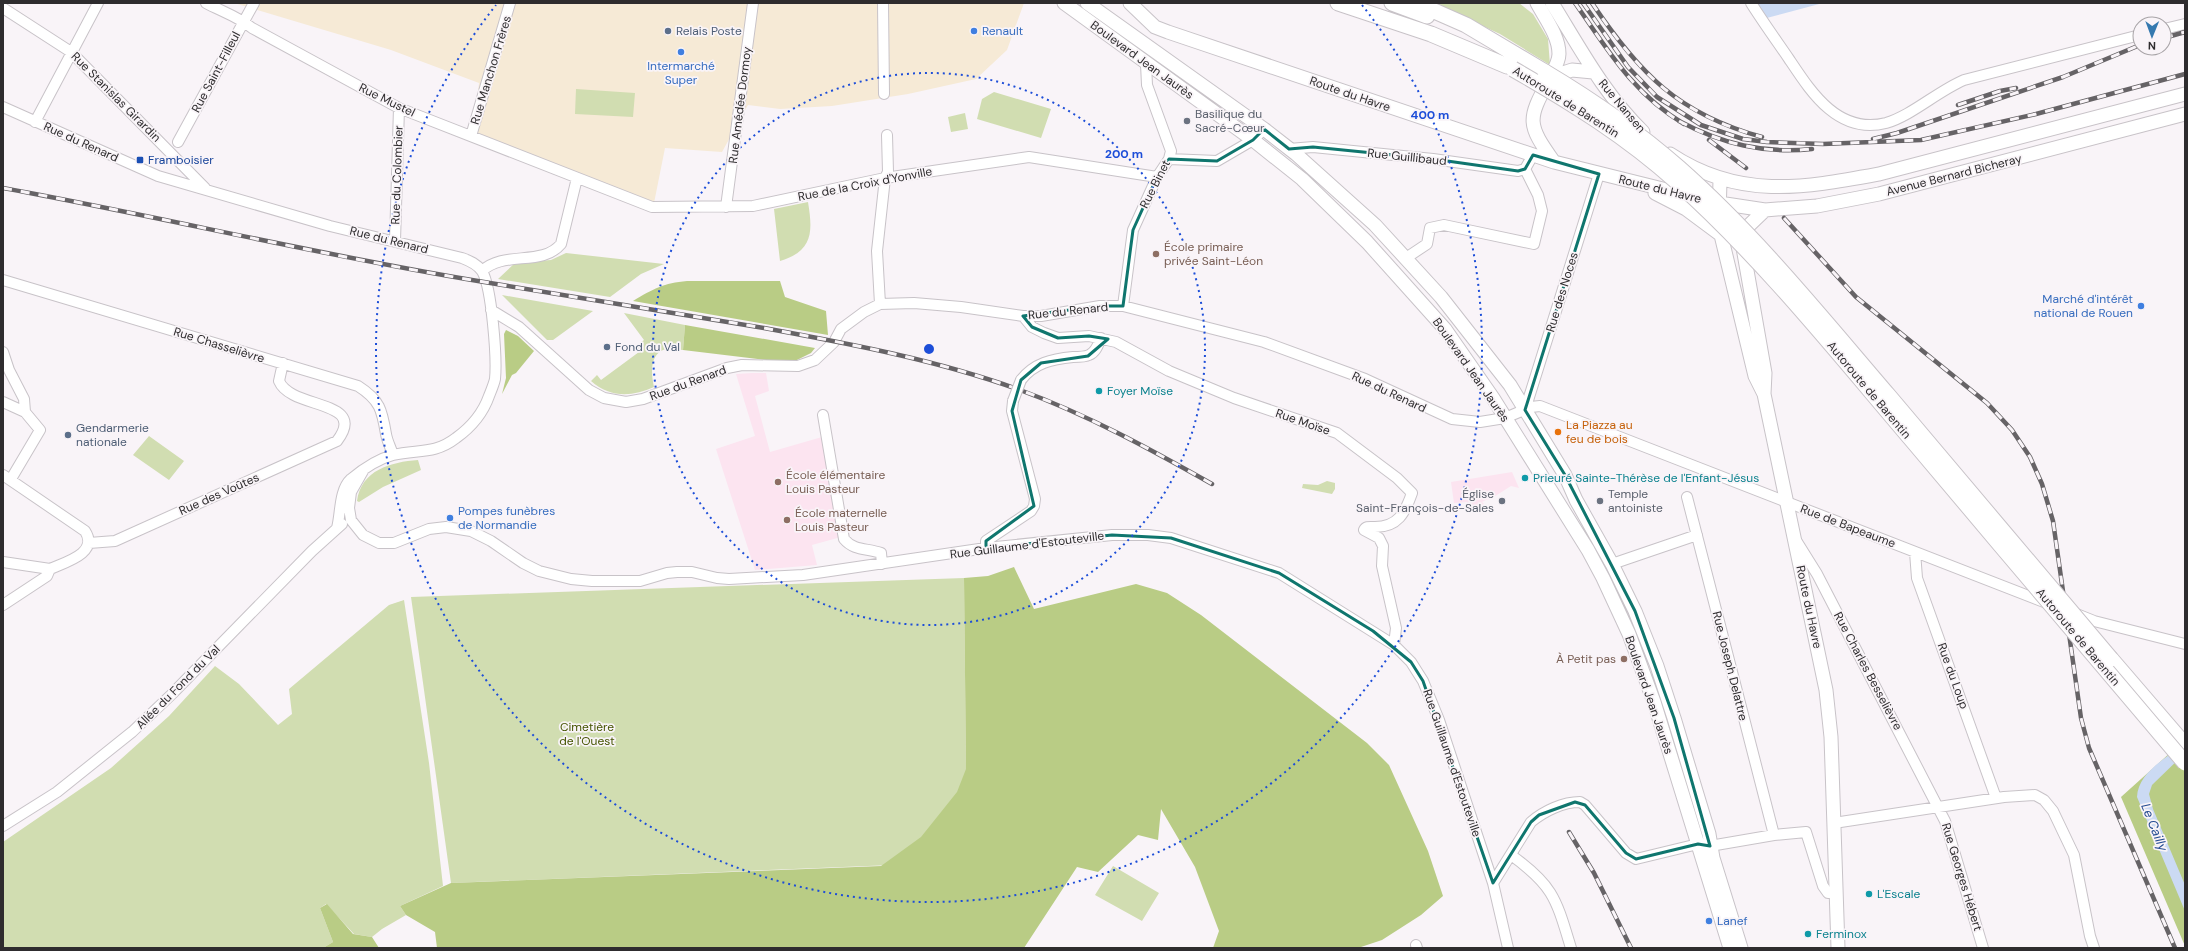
<svg xmlns="http://www.w3.org/2000/svg" width="2188" height="951" viewBox="0 0 2188 951" font-family="'DM Sans',sans-serif">
	<style>
		.commercial { fill: #f6ead6 }
		.education { fill: #fce4f0 }
		.green { fill: #d1ddb1 }
		.forest { fill: #b9cc85 }
		.water { fill: #cbdaf3 }
		.lines { fill: none; stroke-linecap: round; stroke-linejoin: round }
		.minor-casing { stroke: #c8c3c8; stroke-width: 12 }
		.major-casing { stroke: #c8c3c8; stroke-width: 15 }
		.highway-casing { stroke: #c8c3c8; stroke-width: 17 }
		.minor { stroke: #fff; stroke-width: 10 }
		.major { stroke: #fff; stroke-width: 13 }
		.highway { stroke: #fff; stroke-width: 15 }
		.rail-casing { stroke: #666366; stroke-width: 4.5 }
		.rail { stroke: #f9f4f8; stroke-width: 3; stroke-dasharray: 9; stroke-linecap: butt }
		.minor-bridge-casing { stroke: #c8c3c8; stroke-width: 12; stroke-linecap: butt }
		.highway-bridge-casing { stroke: #c8c3c8; stroke-width: 17; stroke-linecap: butt }
		.minor-bridge { stroke: #fff; stroke-width: 10 }
		.highway-bridge { stroke: #fff; stroke-width: 15 }
		.marked { fill: none; stroke: #0f766e; stroke-width: 3; stroke-linejoin: round }
		.ring { fill: none; stroke: #1d4ed8; stroke-width: 2; stroke-dasharray: 2 4 }
		.service-dot { fill: #5c6f8a; stroke: #f9f4f8; stroke-width: 1.5 }
		.shop-dot { fill: #3f7fe0; stroke: #f9f4f8; stroke-width: 1.5 }
		.worship-dot { fill: #6b7280; stroke: #f9f4f8; stroke-width: 1.5 }
		.transit-dot { fill: #1a4fb4; stroke: #f9f4f8; stroke-width: 1.5 }
		.education-dot { fill: #8d6e63; stroke: #f9f4f8; stroke-width: 1.5 }
		.culture-dot { fill: #0f9aa8; stroke: #f9f4f8; stroke-width: 1.5 }
		.food-dot { fill: #e8710a; stroke: #f9f4f8; stroke-width: 1.5 }
		.labels { text-anchor: middle; stroke-width: 3.5; stroke-linejoin: round; paint-order: stroke }
		.service-label { font-size: 12px; fill: #4e5e75; stroke: #f9f4f8; text-anchor: start }
		.shop-label { font-size: 12px; fill: #366cbe; stroke: #f9f4f8; text-anchor: start }
		.street-label { font-size: 12px; fill: #2e2c2e; stroke: #f9f4f8 }
		.worship-label { font-size: 12px; fill: #5b616d; stroke: #f9f4f8; text-anchor: start }
		.transit-label { font-size: 12px; fill: #164399; stroke: #f9f4f8; text-anchor: start }
		.education-label { font-size: 12px; fill: #785e54; stroke: #f9f4f8; text-anchor: start }
		.culture-label { font-size: 12px; fill: #0d838f; stroke: #f9f4f8; text-anchor: start }
		.food-label { font-size: 12px; fill: #c56008; stroke: #f9f4f8; text-anchor: start }
		.park-label { font-size: 12px; fill: #455400; stroke: #f9f4f8 }
		.water-label { font-size: 13px; font-style: italic; fill: #234b91; stroke: #f9f4f8 }
		.centre { fill: #1d4ed8; stroke: #f9f4f8; stroke-width: 2 }
		.ring-label { font-size: 12px; text-anchor: middle; font-weight: bold; fill: #1d4ed8; stroke: #f9f4f8; stroke-width: 3.5; stroke-linejoin: round; paint-order: stroke }
	</style>
	<rect width="100%" height="100%" fill="#f9f4f8"/>
	<!-- commercial -->
	<path class="commercial" d="M234 3H1024L1007 50 976 79 908 94 832 106 780 109 748 105 722 152 665 148 654 203 473 138 479 83 391 50Z"/>
	<!-- education -->
	<path class="education" d="M752 373H766L769 391 755 396 770 452 822 437 841 537 812 545 817 565 755 570 716 449 755 436 736 374Z
		M1512 472 1519 488 1511 486 1489 500 1488 499 1482 502 1484 504 1477 509 1473 505 1468 507 1467 502 1454 503 1451 482Z"/>
	<!-- green -->
	<path class="green" d="M1433 3H1519L1533 14 1548 39 1550 65 1500 34Z
		M576 89 635 93 633 117 575 114Z
		M994 92 1051 109 1041 138 977 119 982 99Z
		M965 113 968 129 951 132 948 117Z
		M808 202C813 232 813 251 780 261L774 209Z
		M566 253 664 264 641 274 610 297 498 279 515 263 551 260Z
		M502 295 593 311 553 340H547Z
		M624 313 685 325 683 350C678 350 672 349 667 349 649 352 651 374 654 387 632 397 610 398 591 381L597 375 601 380 639 352 636 346 644 340Z
		M149 436 184 461 169 480 133 455Z
		M418 460 421 470 383 487 359 502 357 501C361 470 391 462 418 460Z
		M1327 481 1335 483V489L1332 494 1302 488 1303 484 1318 485Z
		M964 578 967 862 451 883 411 597Z
		M404 600 429 763 443 886 400 906 406 915 382 929 372 937 354 934 326 904 320 908 333 942 323 948H3V842L111 768 169 716 215 666 239 684 278 725 292 714 289 689 389 605Z
		M1113 866 1159 893 1142 921 1095 895Z"/>
	<!-- forest -->
	<path class="forest" d="M687 281H780L785 297 826 311 828 335 633 301C653 289 664 283 687 281Z
		M685 325 815 348 811 353 791 363 683 350Z
		M506 330 518 336 534 351 516 373 512 375 502 394 506 378 504 334Z
		M1014 567 1034 609 1136 584 1167 593 1201 615 1367 743 1389 765 1428 851 1443 896 1421 915 1382 940 1358 948H1213L1219 931 1195 867 1161 809 1158 840 1138 835 1098 872 1077 867 1024 948H437L435 932 406 915 400 906 451 883 881 866 921 837 957 792 966 769 964 578 988 576Z
		M2171 752 2185 772V946L2121 797Z
		M327 904 353 934 372 937 379 948H323L333 942 320 908Z"/>
	<!-- water -->
	<path class="water" d="M1755 3H1823L1763 19Z
		M2182 745 2185 753 2152 785 2149 794 2153 809 2185 885V911L2137 797C2138 773 2165 759 2182 745Z"/>
	<g class="lines">
		<!-- minor casing -->
		<g class="minor-casing">
			<path id="minor" d="M206 3C221 11 239 17 252 28L399 108 652 207 753 206 885 178 1029 157 1157 177
				M883 3 884 94
				M1751 3C1763 22 1776 40 1789 59 1811 92 1838 135 1886 123 1911 116 1938 91 1964 80L2140 35
				M3 8 71 52 205 188
				M2164 29 2185 24
				M3 107 158 176 330 226 462 258C470 261 477 264 482 271 492 288 497 359 495 379 494 384 491 391 489 396 483 413 470 428 456 438 434 455 417 449 393 455 378 459 363 469 351 479 339 490 341 513 337 528
				M35 122 98 3
				M471 136 510 3
				M178 142 254 3
				M1289 149 1313 147 1433 159 1518 171 1525 169 1533 155
				M1169 159 1217 161 1253 140 1264 129
				M726 207 753 3
				M395 241 399 108
				M1406 258 1427 244 1430 228 1444 225 1534 244 1542 211 1538 195 1525 169
				M482 271C504 250 542 267 561 244L577 178
				M3 280 358 386C380 400 382 410 386 434 387 441 391 448 393 455
				M880 304 877 251 885 178 888 172 887 135
				M1123 306 1133 230 1157 177 1169 159 1171 151 1147 85 1146 64
				M491 310 519 327 589 390 604 398 626 402 643 399 727 368 742 365 798 366 815 360 834 342 841 329 864 312 880 304 914 303 961 307 1023 316H1041L1100 306H1123L1264 342 1365 379 1452 419 1480 422 1505 418 1531 407 1540 406 2049 604
				M1023 316 1032 327 1044 333 1058 338 1089 336 1116 342 1169 371 1234 398 1337 433 1397 478 1412 493C1405 513 1398 527 1375 527 1370 527 1366 526 1364 530L1379 538 1383 546 1382 566 1396 628 1394 645
				M3 352 9 370 24 399 25 412
				M1021 380C1034 363 1052 359 1073 357 1078 357 1085 357 1089 355 1096 352 1098 345 1101 338
				M3 402 25 412 40 430 11 479
				M1525 410 1599 174
				M823 415 844 539C854 551 867 548 881 553L882 564
				M363 471 351 492 349 508 351 520 363 535 379 543H394L429 529 446 527 471 531 491 541 523 563 539 571 571 579 592 581H640L667 573 677 572H692L717 578 729 579 803 575 986 548 1112 535H1148L1171 538 1279 573 1394 645 1411 662 1423 681 1439 720 1493 883 1508 948
				M3 475 85 531C99 553 66 562 50 569L47 576 3 605
				M1687 497 1774 835
				M1797 542 1817 574 1945 821 1983 948
				M89 543 115 541 337 441C369 399 291 410 279 381L283 363
				M986 548V541L1031 511 1034 506 1035 499 1012 411 1013 401
				M1915 552 1917 578 1996 798
				M3 562 50 569
				M1612 564 1697 535
				M2074 613 2094 621 2185 644
				M1834 823 2004 797 2035 795 2044 800 2053 811 2074 855 2090 936 2094 948
				M3 826 57 792 132 732 172 694 312 551 342 524
				M1511 855C1554 886 1556 899 1571 948
				M1493 883 1531 822C1544 811 1563 802 1580 802L1585 805 1626 853 1636 859 1698 844 1710 846 1774 835 1806 832 1823 886 1828 893H1836
				M1416 945 1417 948"/>
		</g>
		<!-- major casing -->
		<g class="major-casing">
			<path id="major" d="M1064 3 1253 140 1302 179 1367 242 1445 329 1493 398 1588 550 1603 578 1629 634 1654 702 1730 948
				M1087 3 1264 129 1296 154 1375 225 1441 297 1510 385 1565 475 1576 500 1612 564 1635 611 1657 666 1674 718 1709 834 1713 858 1741 948
				M1130 3 1155 27 1168 32 1554 162 1719 203 1765 210 1817 206 1879 194 2185 114
				M1537 3C1545 18 1559 36 1559 54 1559 62 1553 72 1549 80 1527 120 1527 124 1554 162
				M1552 3C1580 48 1604 94 1643 132
				M1551 77 1572 70 1593 72
				M1670 154C1739 200 1803 188 1879 174L2185 94
				M1720 180 1719 219 1721 235 1755 376 1764 394 1826 690 1831 737 1838 948
				M1655 193 1686 209 1721 235
				M1740 234 1765 210
				M1742 242 1765 373 1764 394"/>
		</g>
		<!-- highway casing -->
		<g class="highway-casing">
			<path id="highway" d="M1338 3 1431 34 1507 66
				M1392 3 1427 16
				M1416 3 1466 25 1545 72
				M2111 659 2185 745"/>
		</g>
		<!-- minor -->
		<use href="#minor" class="minor"/>
		<!-- major -->
		<use href="#major" class="major"/>
		<!-- highway -->
		<use href="#highway" class="highway"/>
		<!-- rail casing -->
		<g class="rail-casing">
			<path id="rail" d="M1575 3C1608 50 1633 94 1684 124
				M1583 3 1628 67 1657 97 1701 125 1743 139 1767 142 1823 144 1921 140 2036 114 2185 74
				M1592 3C1639 73 1678 114 1762 137
				M2164 38 2185 32
				M1958 105 2000 91 2016 88
				M1679 121C1722 144 1764 154 1812 149
				M1873 139 1897 133 2063 77 2140 45
				M1709 140 1746 168
				M3 188C162 217 319 255 478 281 573 297 669 312 764 328 851 344 937 360 1020 390 1088 415 1150 449 1212 484
				M1784 218 1856 297 1987 403 2012 430 2030 457 2042 484 2053 521 2081 718 2089 748 2175 948
				M1569 832 1594 873 1631 948"/>
		</g>
		<!-- rail -->
		<use href="#rail" class="rail"/>
		<!-- minor-bridge casing -->
		<g class="minor-bridge-casing">
			<path id="minor-bridge" d="M1013 401 1021 380"/>
		</g>
		<!-- highway-bridge casing -->
		<g class="highway-bridge-casing">
			<path id="highway-bridge" d="M1513 69C1571 102 1627 137 1677 182 1766 262 1840 356 1917 446 2006 552 2096 658 2185 763
				M1545 72C1592 100 1638 132 1679 168 1756 236 1821 317 1888 395 1962 483 2037 571 2111 659"/>
		</g>
		<!-- minor-bridge -->
		<use href="#minor-bridge" class="minor-bridge"/>
		<!-- highway-bridge -->
		<use href="#highway-bridge" class="highway-bridge"/>
	</g>
	<!-- marked area -->
	<path class="marked" d="M1264 129 1289 149 1313 147 1433 159 1518 171 1525 169 1533 155 1599 174 1525 410 1565 475 1635 611 1674 718 1710 846 1698 844 1636 859 1626 853 1585 805 1575 802 1539 815 1531 822 1493 883 1423 681 1411 662 1373 631 1279 573 1171 538 1112 535 986 548V541L1034 506 1012 411 1021 380 1041 363 1088 356 1108 339 1089 336 1058 338 1032 327 1023 316 1100 306H1123L1133 230 1157 177 1169 159 1217 161 1253 140Z"/>
	<!-- distance rings -->
	<g class="ring">
		<circle cx="929" cy="349" r="276"/>
		<path d="M1362 5A553 553 0 1 1 496 5"/>
	</g>
	<!-- markers -->
	<g class="service-dot">
		<circle cx="668" cy="31" r="4"/>
		<circle cx="607" cy="347" r="4"/>
		<circle cx="68" cy="435" r="4"/>
	</g>
	<g class="shop-dot">
		<circle cx="974" cy="31" r="4"/>
		<circle cx="681" cy="52" r="4"/>
		<circle cx="2141" cy="306" r="4"/>
		<circle cx="450" cy="518" r="4"/>
		<circle cx="1709" cy="921" r="4"/>
	</g>
	<g class="worship-dot">
		<circle cx="1187" cy="121" r="4"/>
		<circle cx="1502" cy="501" r="4"/>
		<circle cx="1600" cy="501" r="4"/>
	</g>
	<rect class="transit-dot" x="136" y="156" width="8" height="8" rx="2"/>
	<g class="education-dot">
		<circle cx="1156" cy="254" r="4"/>
		<circle cx="778" cy="482" r="4"/>
		<circle cx="787" cy="520" r="4"/>
		<circle cx="1624" cy="659" r="4"/>
	</g>
	<g class="culture-dot">
		<circle cx="1099" cy="391" r="4"/>
		<circle cx="1525" cy="478" r="4"/>
		<circle cx="1869" cy="894" r="4"/>
		<circle cx="1808" cy="934" r="4"/>
	</g>
	<circle class="food-dot" cx="1558" cy="432" r="4"/>
	<g class="labels">
		<!-- service labels -->
		<g class="service-label">
			<text x="676" y="35">Relais Poste</text>
			<text x="615" y="351">Fond du Val</text>
			<text x="76" y="432">Gendarmerie<tspan x="76" dy="14">nationale</tspan></text>
		</g>
		<!-- shop labels -->
		<g class="shop-label">
			<text x="982" y="35">Renault</text>
			<text x="681" y="70" text-anchor="middle">Intermarché<tspan x="681" dy="14">Super</tspan></text>
			<text x="2133" y="303" text-anchor="end">Marché d'intérêt<tspan x="2133" dy="14">national de Rouen</tspan></text>
			<text x="458" y="515">Pompes funèbres<tspan x="458" dy="14">de Normandie</tspan></text>
			<text x="1717" y="925">Lanef</text>
		</g>
		<!-- street labels -->
		<g class="street-label">
			<text transform="translate(1142 60) rotate(36)" y="4">Boulevard Jean Jaurès</text>
			<text transform="translate(491 70) rotate(-73)" y="4">Rue Manchon Frères</text>
			<text transform="translate(216 72) rotate(-62)" y="4">Rue Saint-Filleul</text>
			<text transform="translate(1350 94) rotate(19)" y="4">Route du Havre</text>
			<text transform="translate(116 97) rotate(45)" y="4">Rue Stanislas Girardin</text>
			<text transform="translate(387 100) rotate(26)" y="4">Rue Mustel</text>
			<text transform="translate(1566 102) rotate(32)" y="4">Autoroute de Barentin</text>
			<text transform="translate(740 105) rotate(-83)" y="4">Rue Amédée Dormoy</text>
			<text transform="translate(1622 106) rotate(50)" y="4">Rue Nansen</text>
			<text transform="translate(81 142) rotate(24)" y="4">Rue du Renard</text>
			<text transform="translate(1407 157) rotate(6)" y="4">Rue Guillibaud</text>
			<text transform="translate(397 175) rotate(-88)" y="4">Rue du Colombier</text>
			<text transform="translate(1954 175) rotate(-14)" y="4">Avenue Bernard Bicheray</text>
			<text transform="translate(865 184) rotate(-11)" y="4">Rue de la Croix d'Yonville</text>
			<text transform="translate(1155 184) rotate(-63)" y="4">Rue Binet</text>
			<text transform="translate(1660 189) rotate(14)" y="4">Route du Havre</text>
			<text transform="translate(389 240) rotate(14)" y="4">Rue du Renard</text>
			<text transform="translate(1562 292) rotate(-73)" y="4">Rue des Noces</text>
			<text transform="translate(1068 311) rotate(-6)" y="4">Rue du Renard</text>
			<text transform="translate(219 345) rotate(17)" y="4">Rue Chasselièvre</text>
			<text transform="translate(1471 370) rotate(55)" y="4">Boulevard Jean Jaurès</text>
			<text transform="translate(688 383) rotate(-20)" y="4">Rue du Renard</text>
			<text transform="translate(1869 390) rotate(50)" y="4">Autoroute de Barentin</text>
			<text transform="translate(1389 392) rotate(25)" y="4">Rue du Renard</text>
			<text transform="translate(1303 422) rotate(19)" y="4">Rue Moïse</text>
			<text transform="translate(219 494) rotate(-24)" y="4">Rue des Voûtes</text>
			<text transform="translate(1848 526) rotate(21)" y="4">Rue de Bapeaume</text>
			<text transform="translate(1027 545) rotate(-7)" y="4">Rue Guillaume d'Estouteville</text>
			<text transform="translate(1809 607) rotate(78)" y="4">Route du Havre</text>
			<text transform="translate(2078 637) rotate(50)" y="4">Autoroute de Barentin</text>
			<text transform="translate(1730 666) rotate(76)" y="4">Rue Joseph Delattre</text>
			<text transform="translate(1868 671) rotate(62)" y="4">Rue Charles Besselièvre</text>
			<text transform="translate(1953 676) rotate(70)" y="4">Rue du Loup</text>
			<text transform="translate(178 687) rotate(-45)" y="4">Allée du Fond du Val</text>
			<text transform="translate(1649 695) rotate(71)" y="4">Boulevard Jean Jaurès</text>
			<text transform="translate(1452 763) rotate(71)" y="4">Rue Guillaume d'Estouteville</text>
			<text transform="translate(1962 877) rotate(73)" y="4">Rue Georges Hébert</text>
		</g>
		<!-- worship labels -->
		<g class="worship-label">
			<text x="1195" y="118">Basilique du<tspan x="1195" dy="14">Sacré-Cœur</tspan></text>
			<text x="1494" y="498" text-anchor="end">Église<tspan x="1494" dy="14">Saint-François-de-Sales</tspan></text>
			<text x="1608" y="498">Temple<tspan x="1608" dy="14">antoiniste</tspan></text>
		</g>
		<!-- transit labels -->
		<g class="transit-label">
			<text x="148" y="164">Framboisier</text>
		</g>
		<!-- education labels -->
		<g class="education-label">
			<text x="1164" y="251">École primaire<tspan x="1164" dy="14">privée Saint-Léon</tspan></text>
			<text x="786" y="479">École élémentaire<tspan x="786" dy="14">Louis Pasteur</tspan></text>
			<text x="795" y="517">École maternelle<tspan x="795" dy="14">Louis Pasteur</tspan></text>
			<text x="1616" y="663" text-anchor="end">À Petit pas</text>
		</g>
		<!-- culture labels -->
		<g class="culture-label">
			<text x="1107" y="395">Foyer Moïse</text>
			<text x="1533" y="482">Prieuré Sainte-Thérèse de l'Enfant-Jésus</text>
			<text x="1877" y="898">L'Escale</text>
			<text x="1816" y="938">Ferminox</text>
		</g>
		<!-- food labels -->
		<g class="food-label">
			<text x="1566" y="429">La Piazza au<tspan x="1566" dy="14">feu de bois</tspan></text>
		</g>
		<!-- park labels -->
		<g class="park-label">
			<text x="587" y="731">Cimetière<tspan x="587" dy="14">de l'Ouest</tspan></text>
		</g>
		<!-- water labels -->
		<g class="water-label">
			<text transform="translate(2155 827) rotate(68)" y="5">Le Cailly</text>
		</g>
	</g>
	<circle cx="929" cy="349" r="6" class="centre"/>
	<g class="ring-label">
		<text x="1430" y="119">400 m</text>
		<text x="1124" y="158">200 m</text>
	</g>
	<!-- border -->
	<rect width="2188" height="951" fill="none" stroke="#2e2c2e" stroke-width="8"/>
	<!-- north arrow -->
	<g transform="translate(2152 36) rotate(181)"><circle r="19" fill="#f9f4f8" stroke="#a8a4a7"/>
	<path d="M0-3L7 15L0 10L-7 15Z" fill="#3579af"/>
	<text y="-6" font-size="11" font-weight="bold" text-anchor="middle" fill="#2e2c2e">N</text>
	</g>
</svg>
